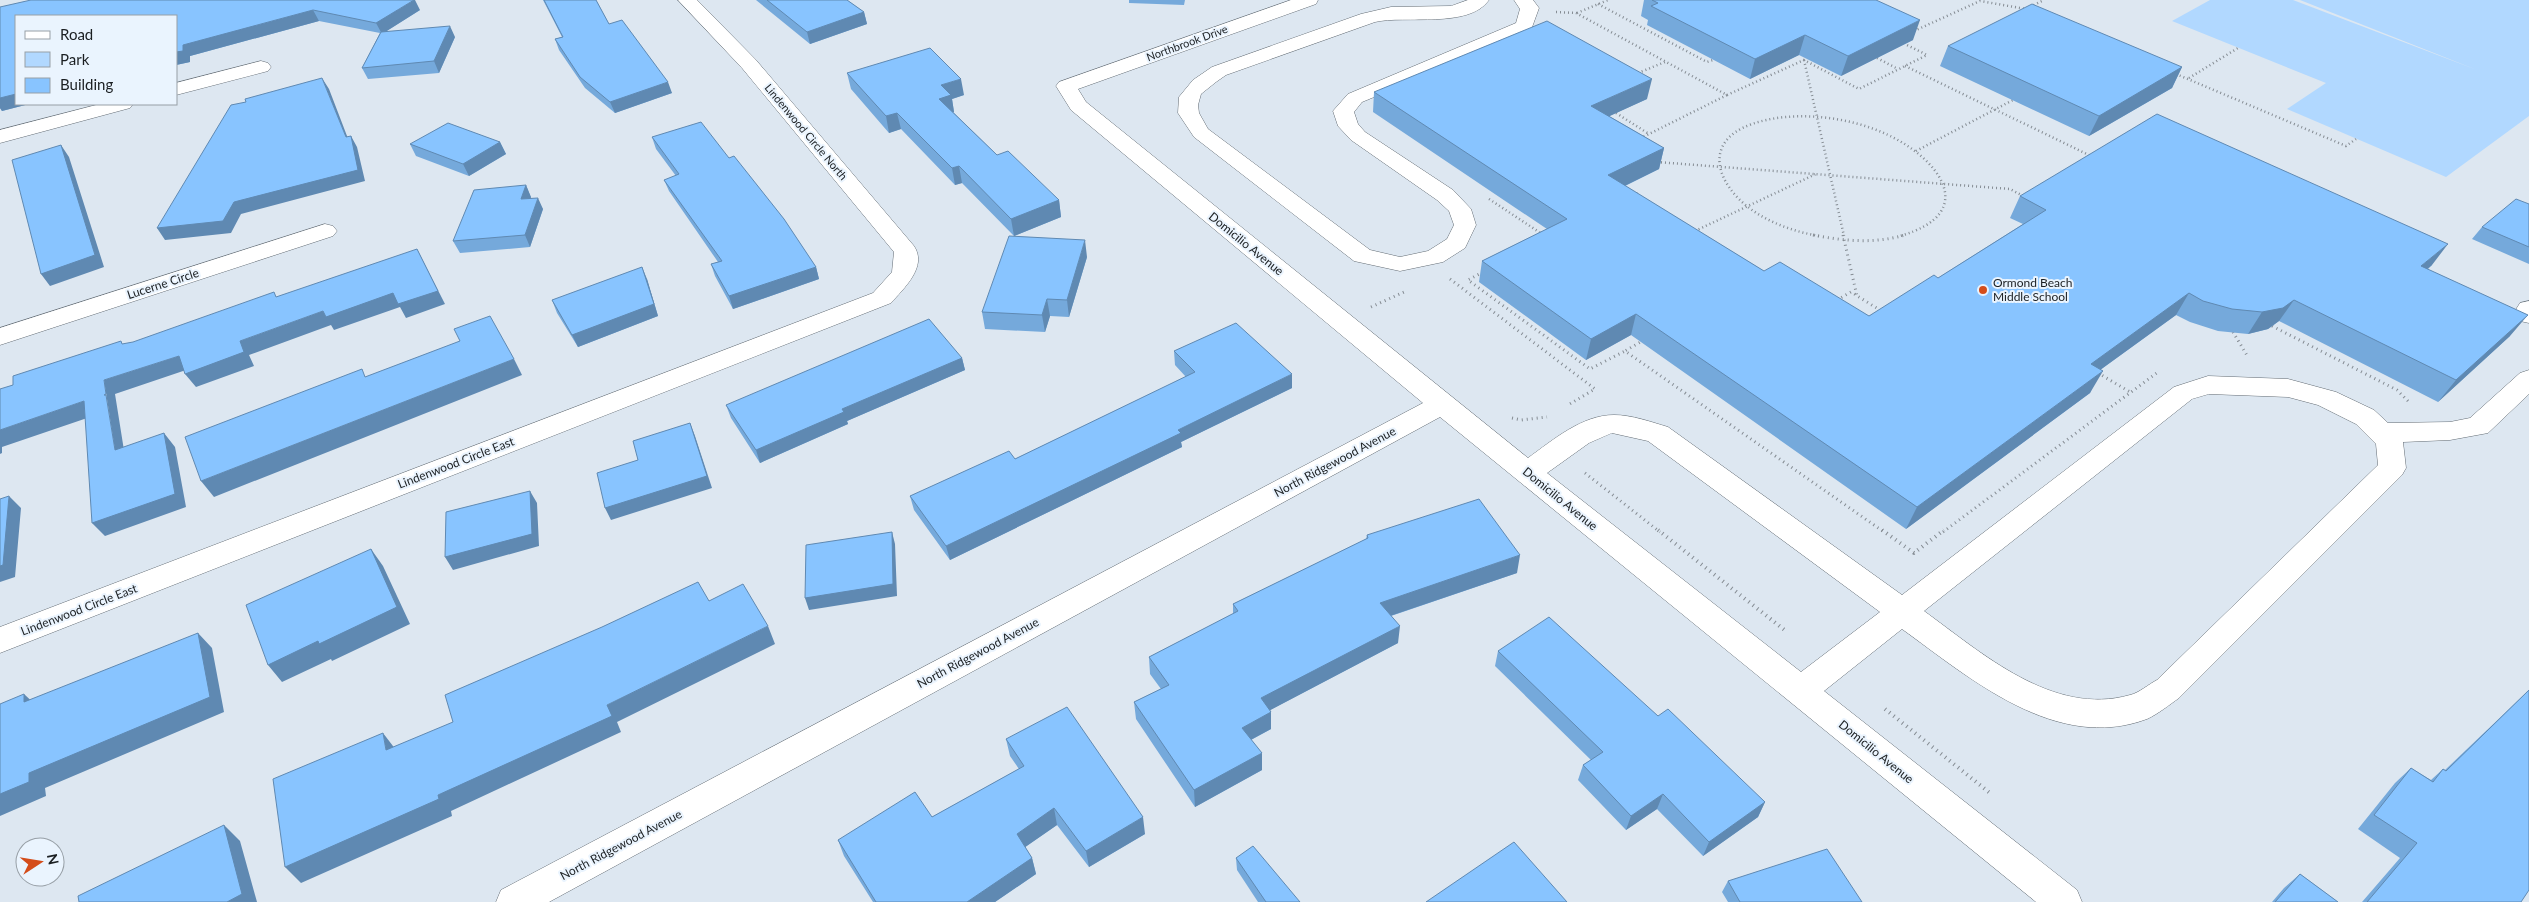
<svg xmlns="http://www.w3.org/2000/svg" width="2529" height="902" viewBox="0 0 2529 902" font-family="Lato,sans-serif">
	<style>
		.green { fill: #b1d8ff }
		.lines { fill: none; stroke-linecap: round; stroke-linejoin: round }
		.minor-casing { stroke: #636c74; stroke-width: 1 }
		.path-far2 { stroke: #858c93; stroke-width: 2.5; stroke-dasharray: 1 3; stroke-linecap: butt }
		.path-far1 { stroke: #858c93; stroke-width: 3; stroke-dasharray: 1 4; stroke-linecap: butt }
		.path { stroke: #858c93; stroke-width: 4; stroke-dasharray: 1 4.5; stroke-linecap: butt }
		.minor { fill: #fff; fill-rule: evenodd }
		.wall { fill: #75a9db }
		.shaded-wall { fill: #5f89b2 }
		.building { fill: #88c4ff; stroke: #5f89b2 }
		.poi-dot { fill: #d44d1b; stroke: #eaf4fe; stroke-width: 2 }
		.labels { text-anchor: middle; stroke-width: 4; stroke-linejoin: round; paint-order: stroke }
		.far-street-label { font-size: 11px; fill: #1b1f22; stroke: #eaf4fe }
		.street-label { font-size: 12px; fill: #1b1f22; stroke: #eaf4fe }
		.poi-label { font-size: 12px; fill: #1b1f22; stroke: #eaf4fe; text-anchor: start }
	</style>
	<rect width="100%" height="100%" fill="#dde7f1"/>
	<!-- green -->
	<path class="green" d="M2210 0H2293L2477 70 2300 0H2529V116L2446 177 2287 109 2326 83 2172 21Z"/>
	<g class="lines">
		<!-- minor casing -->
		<g class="minor-casing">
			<path id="minor" d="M678 0H697L756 60 914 246C928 267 903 289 891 303L0 653V627L873 293 892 272 894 252 742 68Z
				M1291 0H1318L1316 4 1078 89 1086 102 1528 458C1553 440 1582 415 1614 415 1632 415 1651 422 1668 427L1902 595 2174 387 2208 376 2288 379 2336 392 2374 410 2388 423 2450 422 2470 418 2520 373 2529 370V394L2488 433 2450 440 2403 442 2406 468 2402 475 2179 698C2169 705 2158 714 2147 719 2056 753 1970 678 1902 629L1824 691 2077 890 2082 902H2036L1440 417 549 902H496L501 890 1423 403 1071 110 1056 86 1059 82ZM2209 394 2288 397 2318 405 2356 424 2376 444 2378 465 2157 680C2149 684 2139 693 2130 695 2053 717 1982 653 1924 611L2192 399ZM1612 433 1648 441 1880 612 1801 672 1547 473 1589 443Z
				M1468 0H1489C1469 29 1405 15 1375 22L1226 75 1216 82 1201 94 1198 105 1199 113 1208 129 1370 250 1400 257 1428 251 1447 239 1454 225 1449 211 1437 200 1351 140 1338 126 1333 111 1348 94 1516 23 1520 9 1514 0H1533L1539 8 1531 30 1510 41 1362 102 1354 112 1358 124 1365 132 1453 190 1471 209 1476 225 1465 248 1443 262 1400 271 1354 261 1194 137 1178 113 1179 97 1193 80 1212 67 1361 14 1391 7 1451 6Z
				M261 61 268 63 271 67 268 71 176 95V83Z
				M100 104H133L130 108 0 143V130Z
				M325 224 333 226 337 231 333 236 0 345V328Z
				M2529 301V323L2520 321 2515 311 2520 303Z"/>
		</g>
		<!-- path-far2 -->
		<path class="path-far2" d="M1598 4 1707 62 1713 60
			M2030 7 2044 0
			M1556 12 1576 13 1727 95 1641 138
			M1577 13 1608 0
			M1914 31 1980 1 2026 9
			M1877 58 1898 69
			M1804 60 1844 236
			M1905 66 2091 156
			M1638 73 1665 62
			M2176 74 2346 146 2356 139
			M2189 78 2238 48
			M1727 95 1804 60 1859 89 1927 55 1905 44
			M1616 113 1649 134
			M1916 151 2013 100
			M1657 162 2010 189 2025 197
			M1633 195 1640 192
			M1489 199 1542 234
			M1695 231 1818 173
			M1819 236C1796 232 1772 224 1752 210 1717 185 1701 142 1752 124 1792 110 1847 116 1886 134 1939 158 1981 213 1900 236"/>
		<!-- path-far1 -->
		<path class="path-far1" d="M1813 235C1844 241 1874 244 1905 235
			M1843 235 1857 296
			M1483 272 1468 280 1590 369 1625 351
			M1450 279 1595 389 1568 405
			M1837 300 1851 292 1883 312
			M1371 307 1404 292
			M2272 326 2397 390 2410 403
			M2233 332 2248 357
			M1644 340 1625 351 1884 532
			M2098 373 2130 392
			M1512 418 1521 420 1547 417
			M1585 473 1660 532
			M1943 532 2158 372"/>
		<!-- path -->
		<path class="path" d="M1658 530 1787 632
			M1882 530 1914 553 1944 530
			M1885 709 1990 793"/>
		<!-- minor -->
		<use href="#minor" class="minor"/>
	</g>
	<!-- wall -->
	<path class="wall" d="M543 0H596L609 24 672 93 615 113 585 88 559 50 555 39 562 37Z
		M756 0H847L864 12 867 24 810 44Z
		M1129 0H1185L1184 5 1129 3Z
		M1644 0H1876L1913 40 1841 76 1799 55 1750 79 1647 25 1648 20 1641 16Z
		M0 7 420 10 385 32 455 37 439 73 368 79 362 68 380 33 319 21 190 56V62L176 65V16H16V104H29L2 111 0 108Z
		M1948 46 2182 67 2172 88 2089 136 1940 66Z
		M847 73 964 95 952 99 954 112H953L997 155 1059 200 1061 217 1014 236 962 183 955 185 901 129 889 133 851 89Z
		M1374 92 1647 99 1609 116 1664 148 1659 169 1625 186 1764 271 1869 316 1938 278 2023 224 2010 218 2020 196 2432 265 2428 269 2510 336 2438 402 2279 321 2268 329 2248 334 2218 331 2190 322 2176 315 2100 370 2090 393 1906 529 1631 335 1586 360 1479 282 1482 261 1547 229 1373 112Z
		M652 137 816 267 819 279 733 309 715 276 711 264 718 262 669 191 664 180 676 176 656 149Z
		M500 142 506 154 469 176 416 156 410 144Z
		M526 185 531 198 543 209 530 247 460 253 453 241Z
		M2529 204V264L2472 239 2482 227Z
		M1087 257 1069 317 1050 316 1045 332 985 329 982 312Z
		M647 279 658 316 578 347 557 313 552 300Z
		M1174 351 1292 388 1181 442 1182 447 950 560 914 510 910 496 1015 459 1186 377 1175 365Z
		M962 358 965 370 847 421 848 424 760 463 731 418 726 405Z
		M1367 535 1517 573 1391 616 1398 643 1270 710 1271 712V729L1251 740 1262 770 1195 807 1136 719 1134 702 1161 689 1150 674 1149 657 1233 614V604L1366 539Z
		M1498 651 1658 716 1765 802 1758 817 1703 856 1657 809 1626 830 1578 780 1583 765 1591 760 1495 666Z
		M2529 690 2521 902H2362L2400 858 2358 829 2395 783 2411 768 2431 780 2443 769 2445 770Z
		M1006 739 1145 834 1089 867 1057 825 1025 847 1032 858 1036 874 995 902H873L844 856 838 840 932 817 1019 769 1010 756Z
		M1236 858 1300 902H1258L1237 870Z
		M2300 874 2338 902H2272L2284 888Z
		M1728 881 1862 902H1728L1722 892Z"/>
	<!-- shaded-wall -->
	<path class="shaded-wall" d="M414 0H415L420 10 382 34 376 23Z
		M313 10 319 21 190 56V62L176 65V52L183 45Z
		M864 12 867 24 810 44 807 32Z
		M1920 20 1913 40 1841 76 1848 56Z
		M450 26 455 37 439 73 434 61Z
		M1805 35 1799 55 1750 79 1755 59Z
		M2182 67 2172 88 2089 136 2099 116Z
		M322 78 329 89 352 149 346 137Z
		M961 79 964 95 952 99 954 112 942 116 939 99 941 85Z
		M1652 79 1647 99 1588 126 1591 106Z
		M668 82 672 93 615 113 610 102Z
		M16 94V104H29L2 111 0 108V98Z
		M897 113 901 129 889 133 886 116Z
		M351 136 357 147 365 181 241 214 231 233 165 240 157 228 234 202Z
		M500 142 506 154 469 176 463 164Z
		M61 145 69 157 104 267 50 286 41 274Z
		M1664 148 1659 169 1604 196 1608 175Z
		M959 166 962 183 955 185 952 168Z
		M526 185 531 197 526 211 521 199Z
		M538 198 543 209 530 247 525 235Z
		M1059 200 1061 217 1014 236 1011 219Z
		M1085 240 1087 257 1069 317 1067 300Z
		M2448 244 2432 265 2405 287 2421 266Z
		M417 249 445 304 406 318 400 307 334 330 331 325 249 355 254 366 196 387 185 374 240 341 323 311Z
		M642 267 647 279 658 316 578 347 572 335Z
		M816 267 819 279 733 309 729 296Z
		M2189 293 2176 315 2078 386 2091 364Z
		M1047 299 1050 316 1045 332 1042 315Z
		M2294 300 2279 321 2268 329 2248 334 2262 312Z
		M1636 314 1631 335 1586 360 1591 339Z
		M2528 315 2510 336 2438 402 2456 380Z
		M179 356 189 369 115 394 126 463 115 450 104 380Z
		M962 358 965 370 847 421 848 424 760 463 756 450 842 409Z
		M514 359 522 375 214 497 201 481Z
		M2103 371 2090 393 1906 529 1917 507Z
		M1292 374V388L1181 442 1182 447 950 560 946 546 1178 430Z
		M84 401 96 415 2 447V453L0 454V430Z
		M690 423 695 436 712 488 611 520 605 508Z
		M164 433 175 447 186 507 105 536 92 523Z
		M530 491 537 503 539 546 453 570 445 557Z
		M9 496 21 508 15 577 0 582V566Z
		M892 532 895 544 897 596 809 610 805 598Z
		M371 549 383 566 410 624 332 661 331 659 282 682 268 665Z
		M1520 555 1517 573 1378 620 1380 603Z
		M768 626 775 644 617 722 621 732 451 811 452 816 301 883 285 867 438 795 607 705Z
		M1400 626 1398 643 1261 715V698Z
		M198 633 212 648 224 712 45 788 46 796 0 816V794L29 773Z
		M24 694 40 709 24 702Z
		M1271 712V729L1243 744 1242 728Z
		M383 733 396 750H386Z
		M1262 753V770L1195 807 1194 790Z
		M1663 794 1657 809 1626 830 1631 816Z
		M1765 802 1758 817 1703 856 1709 842Z
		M1054 808 1057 825 1021 850 1017 834Z
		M1143 817 1145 834 1089 867 1086 851Z
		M224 825 240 841 257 902H227Z
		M1032 858 1036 874 995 902H967Z"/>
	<!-- building -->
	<path class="building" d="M31 0H414L376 23 313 10 183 45V51L176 52V16H16V94L0 98V7Z
		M544 0H596L609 24 622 20 668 82 610 102 580 77 555 39 563 37Z
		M767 0H847L864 12 807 32Z
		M1652 0H1876L1920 20 1848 56 1805 35 1755 59 1651 6 1658 3Z
		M2032 4 2182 67 2099 116 1948 46Z
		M1547 21 1652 79 1591 106 1664 148 1608 175 1764 271 1780 262 1869 316 1934 275 1938 278 2046 210 2020 196 2157 114 2448 244 2421 266 2528 315 2456 380 2294 300 2283 308 2262 312 2232 309 2203 301 2189 293 2091 364 2103 371 1917 507 1636 314 1591 339 1482 261 1567 219 1374 92Z
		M450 26 434 61 362 68 381 32Z
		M930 48 961 79 941 85 951 95 939 99 997 155 1008 151 1059 200 1011 219 959 166 952 168 897 113 886 116 847 73Z
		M322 78 346 137 351 136 358 170 234 202 223 221 157 228 231 105 246 102 245 99Z
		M701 122 729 158 734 156 784 219 816 267 729 296 711 264 722 261 664 180 679 174 652 137Z
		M448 123 500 142 463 164 410 144Z
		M61 145 95 255 41 274 12 160Z
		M526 185 521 199 538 198 525 235 453 241 474 190Z
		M2516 199 2529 204V247L2482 227Z
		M1009 236 1085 240 1067 300 1047 299 1042 315 982 312Z
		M417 249 438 291 398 304 393 293 326 317 323 311 240 341 244 352 185 374 179 356 104 380 106 394 104 395H106L115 450 164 433 175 494 92 523 84 401 0 430V389L13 385V376L121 341 122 344 133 342 274 292 276 297Z
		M642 267 654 304 572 335 552 300Z
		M490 316 514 359 201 481 185 437 362 369 365 377 460 341 454 329Z
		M929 319 962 358 842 409 844 412 756 450 726 405Z
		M1236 323 1292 374 1178 430 1181 433 946 546 910 496 1009 451 1015 459 1195 372 1174 351Z
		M690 423 707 476 605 508 597 473 638 460 633 441Z
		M530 491 532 534 445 557 446 512Z
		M9 496 3 565 0 566V499Z
		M1479 499 1520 555 1380 603 1400 626 1261 698 1271 712 1242 728 1262 753 1194 790 1134 702 1169 685 1149 657 1238 611 1233 604 1368 538 1367 535Z
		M892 532 893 584 805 598 806 545Z
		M371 549 397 607 319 644 318 641 268 665 246 605Z
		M698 582 709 601 743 584 768 626 607 705 612 716 438 795 439 799 285 867 273 779 383 733 386 750 453 722 445 695 602 627Z
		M1549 617 1658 716 1668 709 1765 802 1709 842 1663 794 1631 816 1583 765 1603 752 1498 651Z
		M198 633 210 697 29 773V782L0 794V704L24 694V702Z
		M2529 690V890L2521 902H2367L2417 843 2374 815 2411 768 2433 782 2443 769 2446 771Z
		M1067 707 1143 817 1086 851 1054 808 1017 834 1032 858 967 902H876L838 840 915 792 932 817 1024 766 1006 739Z
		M224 825 242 894 227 902H79L78 896Z
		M1514 842 1567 902H1426Z
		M1253 846 1300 902H1266L1236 858Z
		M1827 849 1862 902H1740L1728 881Z
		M2300 874 2338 902H2275Z"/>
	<!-- markers -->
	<circle class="poi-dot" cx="1983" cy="290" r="5"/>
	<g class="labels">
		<!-- far-street labels -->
		<g class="far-street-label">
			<text transform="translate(1187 43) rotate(-20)" y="4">Northbrook Drive</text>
			<text transform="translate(806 132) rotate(50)" y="4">Lindenwood Circle North</text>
		</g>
		<!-- street labels -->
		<g class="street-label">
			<text transform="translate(1246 244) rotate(39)" y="4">Domicilio Avenue</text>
			<text transform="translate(163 284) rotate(-18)" y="4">Lucerne Circle</text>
			<text transform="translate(1335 462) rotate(-28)" y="4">North Ridgewood Avenue</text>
			<text transform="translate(456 463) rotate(-21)" y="4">Lindenwood Circle East</text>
			<text transform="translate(1560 499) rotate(39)" y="4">Domicilio Avenue</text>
			<text transform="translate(79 610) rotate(-21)" y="4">Lindenwood Circle East</text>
			<text transform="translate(978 653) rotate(-28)" y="4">North Ridgewood Avenue</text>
			<text transform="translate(1876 752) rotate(39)" y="4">Domicilio Avenue</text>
			<text transform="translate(621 845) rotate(-28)" y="4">North Ridgewood Avenue</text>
		</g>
		<!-- poi labels -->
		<g class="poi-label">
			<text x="1993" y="287">Ormond Beach<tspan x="1993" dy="14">Middle School</tspan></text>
		</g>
	</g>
	<!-- legend -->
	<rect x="15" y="15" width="162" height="90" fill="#eaf4fe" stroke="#979fa6"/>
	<rect x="25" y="31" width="25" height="8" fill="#ffffff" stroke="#979fa6"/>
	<text x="60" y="40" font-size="15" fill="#1b1f22">Road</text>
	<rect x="25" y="52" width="25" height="15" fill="#b1d8ff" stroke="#979fa6"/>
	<text x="60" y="65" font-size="15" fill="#1b1f22">Park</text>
	<rect x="25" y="78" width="25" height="15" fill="#88c4ff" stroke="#979fa6"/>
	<text x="60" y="90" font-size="15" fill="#1b1f22">Building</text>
	<!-- north arrow -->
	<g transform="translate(40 862) rotate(78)"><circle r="24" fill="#eaf4fe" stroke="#979fa6"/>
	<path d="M0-4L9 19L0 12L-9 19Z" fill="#d44d1b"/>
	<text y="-8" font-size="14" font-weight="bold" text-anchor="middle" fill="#1b1f22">N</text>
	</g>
</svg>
